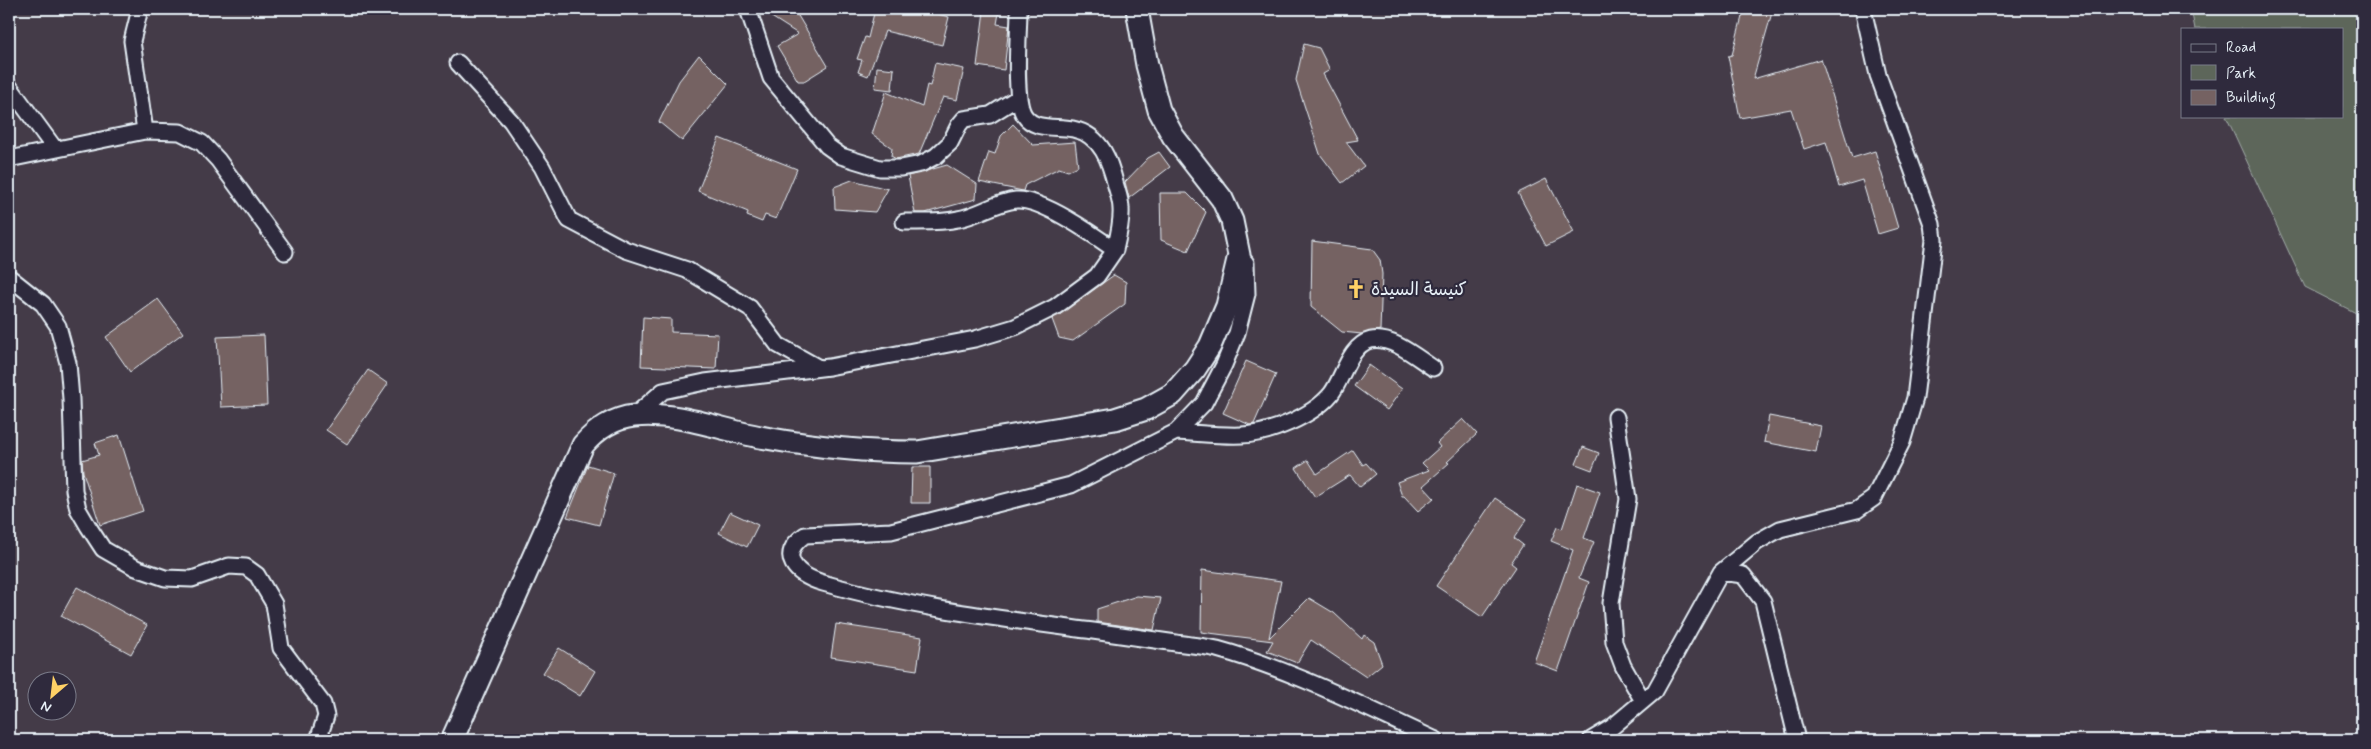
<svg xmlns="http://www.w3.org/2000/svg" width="2371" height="749" viewBox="0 0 2371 749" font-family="Mynerve,'Playpen Sans Arabic',sans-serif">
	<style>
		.green { fill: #5d665a; stroke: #a2aca9 }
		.building { fill: #756262; stroke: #e8f1f8 }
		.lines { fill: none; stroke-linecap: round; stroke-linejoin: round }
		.street-casing { stroke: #e8f1f8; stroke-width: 19 }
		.secondary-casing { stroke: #e8f1f8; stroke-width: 25 }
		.street { stroke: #2f2a3d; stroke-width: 15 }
		.secondary { stroke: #2f2a3d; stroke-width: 21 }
		.labels { text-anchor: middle; stroke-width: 4.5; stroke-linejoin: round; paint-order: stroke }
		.poi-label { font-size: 18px; fill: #e8f1f8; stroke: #2f2a3d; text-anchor: start }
	</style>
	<rect width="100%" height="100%" fill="#443b48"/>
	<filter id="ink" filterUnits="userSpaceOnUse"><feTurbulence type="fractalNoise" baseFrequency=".02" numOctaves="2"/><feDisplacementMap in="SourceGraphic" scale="10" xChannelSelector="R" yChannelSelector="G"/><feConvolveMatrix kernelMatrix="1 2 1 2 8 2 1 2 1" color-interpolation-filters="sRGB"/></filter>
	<g filter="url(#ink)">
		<!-- green -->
		<path class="green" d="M2191 9H2362V316L2305 287 2226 116H2342V29H2195Z"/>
		<!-- building -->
		<path class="building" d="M759 9H794L828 66 804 81H798L777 46 798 34Z
			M875 9H919L949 17 942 45 885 31 868 76 858 72 862 60 857 59 865 37 868 38Z
			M1744 9H1773L1753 79 1821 59 1852 158 1875 151 1898 228 1878 234 1862 180 1839 187 1826 142 1804 149 1791 109 1740 118 1728 56 1732 55Z
			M984 11 999 13 997 24 1009 26 1004 70 977 66Z
			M1304 44 1319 48 1330 70 1323 74 1358 140 1346 142 1364 166 1342 183 1320 154 1296 80Z
			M699 55 728 84 682 141 659 122 679 81Z
			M935 63 964 69 957 100 943 97 919 154 896 159 891 156 892 148 872 134 886 92 922 107 927 85 930 86Z
			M877 67 894 69 892 90 875 88Z
			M1013 124 1033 145 1075 142 1078 166 1068 171 1059 168 1025 185 1023 191 979 182 989 152 995 154 1001 136Z
			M719 138 797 169 776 219 765 215 762 222 747 216 748 212 698 191Z
			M1159 152 1170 167 1129 198 1125 182 1148 158Z
			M947 165 977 184 976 199 925 213H915L908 176Z
			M1546 179 1574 232 1546 246 1518 193Z
			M852 180 888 189 875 212 835 209 834 187Z
			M1160 193H1187L1206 212 1188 251 1161 240Z
			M1312 241 1372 249 1380 260 1382 274 1380 330 1362 334 1342 332 1311 307Z
			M1114 275 1126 282 1125 304 1073 341 1059 338 1052 319Z
			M158 299 183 333 130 372 106 337Z
			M643 317 671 319V332L718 334 716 369 641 366Z
			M264 335 267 405 221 407 217 337Z
			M1246 361 1276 374 1254 424 1250 425 1223 413Z
			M1369 365 1402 389 1387 410 1354 386Z
			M368 370 388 384 347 444 326 430Z
			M1769 416 1821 426 1816 452 1764 442Z
			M1463 419 1477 434 1447 462 1449 463 1423 486 1434 498 1418 511 1404 496H1402L1397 482 1429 470 1422 463 1440 447 1437 443Z
			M119 435 143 511 100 525 83 472 82 460 99 455 95 443Z
			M1583 447 1599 453 1592 470 1576 464Z
			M1353 450 1363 465 1366 463 1376 474 1360 487 1350 475 1315 497 1296 468 1308 460 1317 474Z
			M588 465 614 473 599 525 567 517Z
			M912 467H930V503H911Z
			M1577 484 1600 492 1584 538 1594 542 1579 578 1589 582 1558 671 1534 662 1573 550 1551 541 1557 527 1562 529Z
			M1495 498 1527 519 1514 538 1523 545 1511 563 1516 567 1482 617 1436 586Z
			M730 512 758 525 747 547 719 533Z
			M1202 570 1281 581 1269 638 1309 598 1334 613 1362 639 1364 635 1374 642 1382 664 1366 677 1311 640 1297 663 1267 651 1273 641 1201 632Z
			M77 587 147 625 131 654 61 616Z
			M1137 596 1161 598 1154 630 1097 622V609Z
			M836 624 922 637 917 670 831 657Z
			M559 648 595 671 580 696 543 673Z"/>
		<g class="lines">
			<!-- street casing -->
			<g class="street-casing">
				<path id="street" d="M140 9 132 41 145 131
					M748 9 771 78 827 146 841 156 857 161 880 168H901L921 164 936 156 950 143 959 125 964 119 990 115 1019 97
					M458 63 511 121 542 167 569 220 626 250 687 270 750 308 778 345 819 368
					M9 86 55 149
					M9 159 145 131 180 132 202 143 218 160 285 252
					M904 222C921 222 940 223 958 219 977 216 996 202 1016 200 1042 198 1094 235 1115 250 1118 237 1122 222 1121 209 1121 201 1118 193 1116 186 1110 162 1102 135 1073 129 1057 125 1035 132 1024 115 1013 98 1019 32 1019 9
					M1239 255 1246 263 1247 294 1237 333 1224 365 1204 403 1176 432 1071 485 891 531 805 535C776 555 796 575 823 583 911 608 1003 619 1093 631 1121 635 1148 639 1176 643 1189 645 1204 646 1217 649 1293 670 1364 707 1436 740
					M9 277 43 304 58 326 68 363 71 399 74 490 78 509 88 526 103 549 136 568 165 578 192 579 229 566 246 567 257 575 274 604 281 648 323 704 326 716 318 740
					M634 416 663 391 705 382 829 367 975 339 1015 327 1055 307 1097 276 1115 250
					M1616 417 1628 499 1611 603 1614 642 1623 666 1643 701
					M1176 432C1198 433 1220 436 1242 435 1269 434 1313 416 1331 394 1343 379 1349 345 1371 340 1392 336 1416 357 1433 368
					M1721 572 1743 575 1763 601 1797 740
					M1591 740 1611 728 1655 691 1721 572 1757 542 1780 529 1857 510 1874 498 1902 442 1915 398 1934 240 1932 224 1878 75 1863 9"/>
			</g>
			<!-- secondary casing -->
			<g class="secondary-casing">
				<path id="secondary" d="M452 740 583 445C596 430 614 418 634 416 678 411 723 431 766 438 816 447 867 452 917 452L1115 419 1146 409 1173 394 1195 369 1210 346 1227 306 1239 255 1232 221 1222 199 1173 136 1159 110 1147 65 1137 9"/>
			</g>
			<!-- street -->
			<use href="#street" class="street"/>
			<!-- secondary -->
			<use href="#secondary" class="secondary"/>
		</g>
	</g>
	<!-- icons -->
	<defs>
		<g id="church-bare" transform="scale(1.5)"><path d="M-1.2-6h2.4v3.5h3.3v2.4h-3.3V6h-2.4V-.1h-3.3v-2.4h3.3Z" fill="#ffd166" stroke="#2f2a3d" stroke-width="2.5" paint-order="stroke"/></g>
	</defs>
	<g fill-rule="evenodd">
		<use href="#church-bare" x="1356" y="289"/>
	</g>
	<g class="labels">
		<!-- poi labels -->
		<g class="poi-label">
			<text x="1371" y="295">كنيسة السيدة</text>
		</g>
	</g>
	<!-- margin -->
	<rect width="2371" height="749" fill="none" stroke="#2f2a3d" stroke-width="30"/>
	<rect x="15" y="15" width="2341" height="719" fill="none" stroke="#e8f1f8" stroke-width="2" filter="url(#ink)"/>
	<!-- legend -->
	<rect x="2181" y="28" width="162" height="90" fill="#2f2a3d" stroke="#797a88"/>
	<rect x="2191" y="44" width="25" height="8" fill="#2f2a3d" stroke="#797a88"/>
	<text x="2226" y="52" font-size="15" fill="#e8f1f8">Road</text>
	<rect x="2191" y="65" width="25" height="15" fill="#5d665a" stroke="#797a88"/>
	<text x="2226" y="78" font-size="15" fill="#e8f1f8">Park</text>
	<rect x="2191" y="90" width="25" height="15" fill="#756262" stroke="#797a88"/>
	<text x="2226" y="102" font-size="15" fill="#e8f1f8">Building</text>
	<!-- north arrow -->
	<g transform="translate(52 696) rotate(208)"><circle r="24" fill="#2f2a3d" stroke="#797a88"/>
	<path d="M0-4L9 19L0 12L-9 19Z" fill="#ffd166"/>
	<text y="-8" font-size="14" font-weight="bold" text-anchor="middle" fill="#e8f1f8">N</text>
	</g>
</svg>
